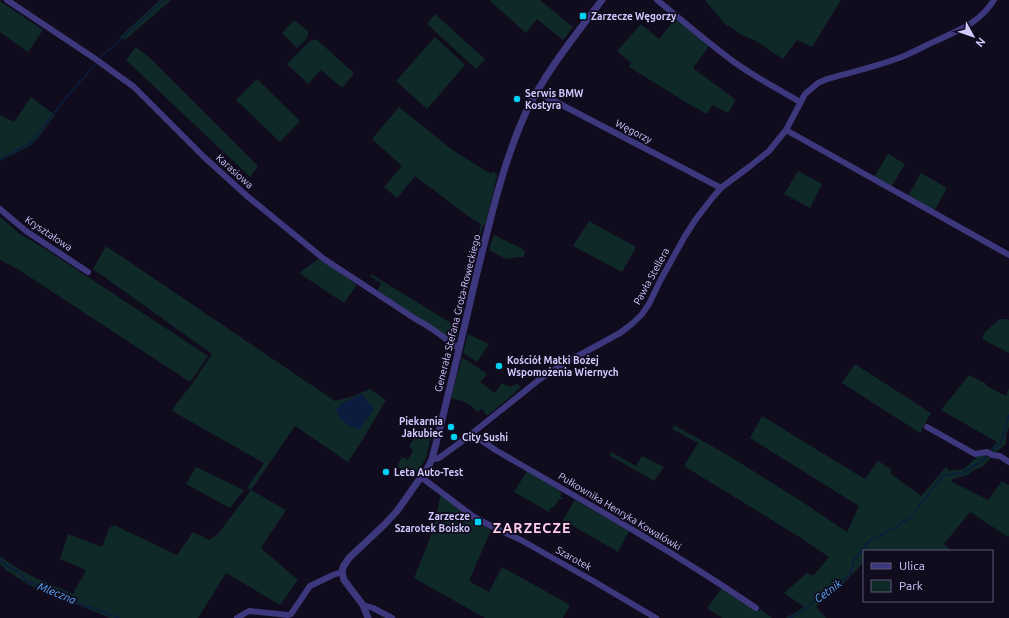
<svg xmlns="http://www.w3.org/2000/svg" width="1009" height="618" viewBox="0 0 1009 618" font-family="Ubuntu,sans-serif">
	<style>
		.green { fill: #0f2828 }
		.water { fill: #0b1c3e }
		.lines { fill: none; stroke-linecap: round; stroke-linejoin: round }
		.stream { stroke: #0b1c3e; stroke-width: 1.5 }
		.minor { stroke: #3d377d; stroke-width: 6 }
		.tertiary { stroke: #3d377d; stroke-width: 7 }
		.poi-dot { fill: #02d0f2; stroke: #100c1e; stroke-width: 1.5 }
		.labels { text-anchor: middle; stroke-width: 3.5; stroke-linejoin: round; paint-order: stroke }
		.poi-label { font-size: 10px; font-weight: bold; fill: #d2caff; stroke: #100c1e; text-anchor: start }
		.street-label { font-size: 10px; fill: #d2caff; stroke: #100c1e }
		.water-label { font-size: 11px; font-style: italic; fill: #59aafe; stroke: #100c1e }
		.district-label { font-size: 14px; font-weight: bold; letter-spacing: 1px; fill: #ffccea; stroke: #100c1e }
	</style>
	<rect width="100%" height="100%" fill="#100c1e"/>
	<!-- green -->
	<path class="green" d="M160 0H171L125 40 120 37Z
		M489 0H540L573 27 563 40 537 19 526 33Z
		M705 0H841L812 47 797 40 783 59 756 41 742 35 725 24Z
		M0 1 43 30 28 52 0 32Z
		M435 14 485 59 476 69 427 24Z
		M676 18 709 46 693 68 736 100 728 113 712 105 707 114 687 103 629 67 631 63 617 51 641 24 659 39Z
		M294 20 308 31C310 38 302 43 297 48L282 33Z
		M435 37 465 65 427 109 396 81Z
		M316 39 353 72V75L342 88 321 70 308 84 287 64 310 41Z
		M136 47 150 58 258 166 250 177 126 60Z
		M257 79 300 121 280 142 236 100Z
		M31 97 55 115 38 138 30 146 0 161V115L14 122Z
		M399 107 451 149 491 174 492 171 497 174V176L485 225H483L477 247 479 248 477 253H474L481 224 468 216 415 176 397 198 384 187 402 166 372 139Z
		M888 154 905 164 892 186 874 177Z
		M798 171 822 184 810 208 784 194Z
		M921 173 947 188 934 211 908 196Z
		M0 217 20 234 47 250 208 356 190 382 16 268 0 260Z
		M589 221 636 247 622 272 573 246Z
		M494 235 521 248 525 252 524 256 522 257H516L509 259 504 258 489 250Z
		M106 246 335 401 354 396 370 389 386 400 363 439 348 462 295 426 251 490 286 510 261 548 298 580 280 605 226 573 198 618H110L29 585 6 570 0 564V556C21 574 49 583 73 594L86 570 60 559 68 534 102 547 109 528 114 525 177 555 193 532 209 540 218 534 251 490 247 488 264 463 172 411 176 404 192 384 212 354 93 269Z
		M320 258 357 285 344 303 299 273Z
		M371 274 459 328 457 338 453 340 377 291 381 283 370 276Z
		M1000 319H1005L1009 320V353L982 339 985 332Z
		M468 334 489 344 477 362 463 353Z
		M462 357 487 374 480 382 495 393 502 383 510 387 517 384 521 387 515 392V393L487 416 482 409 477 412C470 402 462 401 451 398Z
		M855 364 931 413 920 433 842 383Z
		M969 375 985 383 987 386 1006 396 1009 388V427L1006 435V443L1004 446 994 453 990 450 997 442 941 410Z
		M762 416 865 479 878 461 892 470 890 473 921 496 947 466 948 471 964 469 978 456 985 455 989 458H991L982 467 974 470 968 475 953 479 951 481 988 500 1002 481 1009 485V535L1008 537 970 512 944 544 952 551H864V562L843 584 816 607 826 618H786L804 607 784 593 807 573 813 576 829 557 801 538 684 466 698 443 672 429 674 425 726 454 798 499 847 532 859 506 750 438Z
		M423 426 432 432 426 458 415 477 397 466 402 457 408 460 413 450 409 446Z
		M611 452 636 466 642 456 664 467 654 481 609 455Z
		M196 467 244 490 230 508 186 484Z
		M527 471 559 490 562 494 560 496 563 498 562 499H559L555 506 550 509 549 512 514 492Z
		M441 494 480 524 491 530 469 581 489 592 502 567 570 605 563 618H485L414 578 432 533Z
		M575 500 629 531 618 552 563 520Z
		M722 588 759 611 761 609 772 618H722L707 608Z"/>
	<!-- water -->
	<path class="water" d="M362 394 373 407V410L359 430C349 426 338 420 336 409L343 403Z"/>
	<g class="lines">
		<!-- stream -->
		<path class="stream" d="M101 57 164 0
			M0 159 31 143 68 95 96 64
			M991 451 1001 443 1009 415
			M915 511 943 476 957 473 962 474 973 466 979 463 983 460 987 456
			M0 559 6 565 20 573 24 579 29 582 59 593 79 604 104 612 119 618
			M790 618 803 611 819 597 850 575 854 560 870 540 885 533 888 530 894 529 901 523 914 516"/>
		<!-- minor -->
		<path class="minor" d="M7 0 94 58 134 87 204 157 247 196 324 259 417 320C432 327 445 339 459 348
			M657 0C683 21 707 42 734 62 755 77 778 89 800 102
			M537 92 721 188
			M786 130 1009 255
			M0 209 26 231 88 272
			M927 427 975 454 987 452 992 455 1000 456 1009 462
			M472 434 497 451C584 501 672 551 756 608
			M432 459H435L439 458 465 439 540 379 565 363 620 333 633 323 642 314 649 304 660 281 685 236 696 219 713 197 722 187 749 167 769 151 786 130 805 94 818 83 827 79C852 72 879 66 904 56 916 51 928 44 940 39 962 29 980 22 994 0
			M421 477 474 517 493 527 521 540 595 582 656 618
			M363 605 373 608 392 618
			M237 618 249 611 288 615 291 614 310 586 333 575 342 572"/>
		<!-- tertiary -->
		<path class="tertiary" d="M368 618 363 605 344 580 342 572 343 567 349 558 385 524 397 511 421 477 427 469 432 459C448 398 462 337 476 277 490 221 502 165 526 112 546 71 575 36 602 0"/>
	</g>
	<!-- markers -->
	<g class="poi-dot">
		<rect x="579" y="12" width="8" height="8" rx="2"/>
		<circle cx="517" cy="99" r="4"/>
		<circle cx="499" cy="366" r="4"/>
		<circle cx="451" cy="427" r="4"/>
		<circle cx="454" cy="437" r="4"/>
		<circle cx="386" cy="472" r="4"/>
		<rect x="474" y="518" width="8" height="8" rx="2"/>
	</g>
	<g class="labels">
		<!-- poi labels -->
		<g class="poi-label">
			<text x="591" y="20">Zarzecze Węgorzy</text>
			<text x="525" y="97">Serwis BMW<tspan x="525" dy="12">Kostyra</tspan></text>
			<text x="507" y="364">Kościół Matki Bożej<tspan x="507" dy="12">Wspomożenia Wiernych</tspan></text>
			<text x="443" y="425" text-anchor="end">Piekarnia<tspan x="443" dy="12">Jakubiec</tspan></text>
			<text x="462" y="441">City Sushi</text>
			<text x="394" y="476">Leta Auto-Test</text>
			<text x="470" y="520" text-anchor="end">Zarzecze<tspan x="470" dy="12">Szarotek Boisko</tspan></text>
		</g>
		<!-- street labels -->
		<g class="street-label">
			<text transform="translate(634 131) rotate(27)" y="4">Węgorzy</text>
			<text transform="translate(235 171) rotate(42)" y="4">Karasiowa</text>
			<text transform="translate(49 233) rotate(34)" y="4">Kryształowa</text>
			<text transform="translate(651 276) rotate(-61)" y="4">Pawła Stellera</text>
			<text transform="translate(457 313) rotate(-76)" y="4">Generała Stefana Grota-Roweckiego</text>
			<text transform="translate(620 511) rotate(31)" y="4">Pułkownika Henryka Kowalówki</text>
			<text transform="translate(574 558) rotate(29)" y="4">Szarotek</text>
		</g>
		<!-- water labels -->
		<g class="water-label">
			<text transform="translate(828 591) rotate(-36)" y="4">Cetnik</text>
			<text transform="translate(57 593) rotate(22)" y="4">Mleczna</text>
		</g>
		<!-- district labels -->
		<g class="district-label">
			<text x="532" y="533">ZARZECZE</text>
		</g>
	</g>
	<!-- legend -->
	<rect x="863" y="550" width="130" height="52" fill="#100c1e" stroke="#5e5878"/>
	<rect x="871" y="563" width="20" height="6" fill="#3d377d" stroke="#5e5878"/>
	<text x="899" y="570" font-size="12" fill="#d2caff">Ulica</text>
	<rect x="871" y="580" width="20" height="12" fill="#0f2828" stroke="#5e5878"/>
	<text x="899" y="590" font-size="12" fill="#d2caff">Park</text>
	<!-- north arrow -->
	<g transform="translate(973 36) rotate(130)" stroke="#100c1e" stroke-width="3" paint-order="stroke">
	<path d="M0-3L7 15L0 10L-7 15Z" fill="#d2caff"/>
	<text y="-6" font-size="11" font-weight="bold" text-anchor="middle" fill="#d2caff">N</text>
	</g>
</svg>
